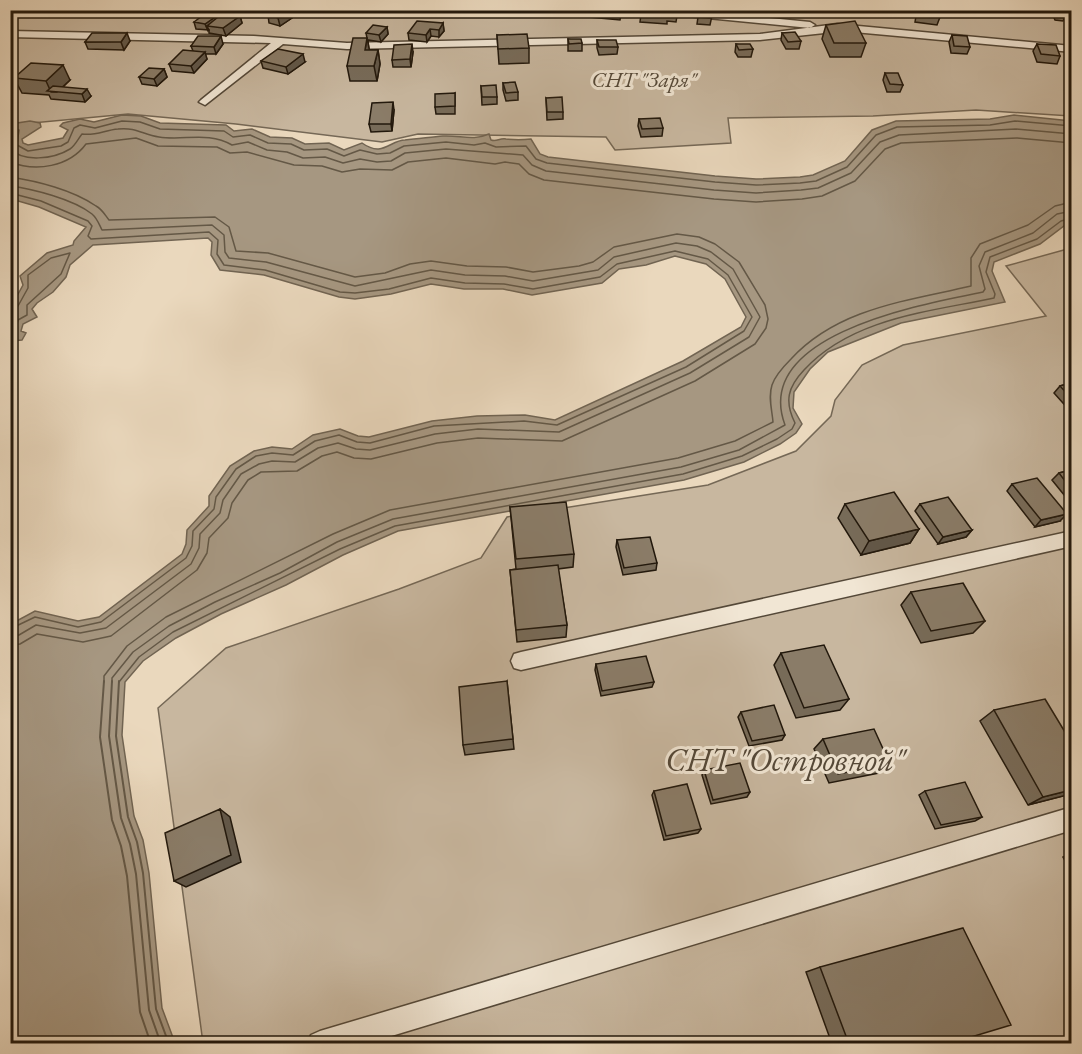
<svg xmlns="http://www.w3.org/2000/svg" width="1082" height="1054" viewBox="0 0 1082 1054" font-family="'EB Garamond',serif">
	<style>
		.green { fill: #c8b79f; stroke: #756856; stroke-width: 1.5 }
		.water { fill: #a69781; stroke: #716452; stroke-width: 1.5 }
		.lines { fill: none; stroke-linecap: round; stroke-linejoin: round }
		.shore-far1 { stroke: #645846; stroke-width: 1.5 }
		.shore { stroke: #645846; stroke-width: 2 }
		.lane-casing { stroke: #544838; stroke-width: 3 }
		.lane { fill: #f1e6d4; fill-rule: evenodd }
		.wall { fill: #776b59; stroke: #22180c; stroke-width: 1.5 }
		.shaded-wall { fill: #615749; stroke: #22180c; stroke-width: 1.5 }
		.building { fill: #8a7c68; stroke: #22180c; stroke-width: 1.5 }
		.labels { text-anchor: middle; stroke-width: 6; stroke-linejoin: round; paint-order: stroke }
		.far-park-label { font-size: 22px; font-style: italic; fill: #544838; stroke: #f1e6d4 }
		.near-park-label { font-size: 33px; font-style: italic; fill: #544838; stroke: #f1e6d4 }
	</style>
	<rect width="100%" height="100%" fill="#ead8bd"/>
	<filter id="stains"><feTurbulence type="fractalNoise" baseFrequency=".00333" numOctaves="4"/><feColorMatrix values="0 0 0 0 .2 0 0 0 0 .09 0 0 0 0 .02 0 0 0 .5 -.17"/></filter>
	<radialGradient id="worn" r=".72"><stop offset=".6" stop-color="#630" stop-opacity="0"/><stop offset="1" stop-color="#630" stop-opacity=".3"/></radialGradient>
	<!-- green -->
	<path class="green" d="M11 11H1071V116L976 110 873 116 728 118 731 143 615 150 606 137 418 134 382 142 236 124 128 114 11 125Z
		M1071 248V1043H203L158 708 226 648 399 589 481 558 507 517 708 485 796 451 831 416 835 400 862 365 903 345 1046 316 1006 266Z"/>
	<!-- water -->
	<path class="water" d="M122 115 141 116 160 123 226 125 234 131 252 129 270 137 292 138 305 144 329 143 344 150 362 143C383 158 390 140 405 140 418 139 431 137 443 136 460 135 473 141 489 134L491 140C497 142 499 138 506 139 516 140 521 140 531 139L540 154 548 157 715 176 756 179 800 177 813 175 845 161 872 130 896 121 990 119 1014 115 1071 121V224L1064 226 1040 244 994 262 992 271 1005 302 901 323 828 352 810 369 794 392 793 408 802 424 796 433 780 444 744 462 684 480 398 531 343 555 286 585 221 614 176 638 143 661 125 682 122 735 134 816 143 840 149 873 162 1008 175 1043H11V624L35 611 78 621 99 617 182 554 186 544 187 530 209 506V496L230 466 254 451 272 447 292 449 313 435 340 429 358 436 369 437 432 421 477 416 525 415 555 420 683 361 741 327 746 317 725 279 706 264 675 256 646 265 619 269 602 283 532 295 503 289H464L431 284 391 294 355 299 339 297 264 275 220 270 211 255 212 242 208 238 93 245 70 265 66 277 53 292 37 303 32 309 37 317 23 324 21 331 26 333 22 340 11 341V307L23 285 20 276 47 253 73 245 74 241 86 227 39 207 11 199V124L30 121 40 123 41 127 22 139 23 143 28 145 63 138 68 130 60 126 63 123 80 119 94 122Z"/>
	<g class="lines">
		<!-- shore-far1 -->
		<path class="shore-far1" d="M10 129 19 130 17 145 28 151 61 146 68 142 74 128 80 125 95 128 122 121 140 122 160 129 224 131 233 137 250 135 268 143 291 144 304 150 327 149 344 156 360 150 377 154 390 153 404 146 446 142 474 145 485 143 496 147 526 146 536 159 547 163 715 182 756 185 800 183 816 181 847 167 876 135 897 127 990 125 1015 121 1072 126
			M10 148C22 163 54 159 70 149 75 146 78 139 82 134 96 136 105 130 118 129 137 127 143 135 159 137 184 141 208 131 232 145L248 142 267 150 287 152 303 158 325 157 343 163 360 159 377 162 391 161 405 153 446 149 523 155 532 165 546 171 714 190 756 193 801 190 818 188 851 173 880 142 899 135 1016 129 1072 134
			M10 162C36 172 69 167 86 144L136 138 158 146 217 147 230 153 247 152 294 165 322 166 342 172 360 169 392 170 408 162 446 158 495 164 505 162 519 164 529 174 544 180 714 199 756 202 802 199 822 196 855 181 885 149 901 143 1017 138 1072 143
			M10 177C37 181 73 190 96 206 102 209 105 215 109 220L215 217 229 227 236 251 268 253 355 277 385 273 410 264 431 261 467 266 506 267 533 272 579 266 593 262 614 247 677 234 699 237 715 244 739 262 765 305 768 319 766 328 755 344 695 381 562 441 478 438 437 443 371 459 354 458 337 452 322 456 297 471 261 472 248 480 232 503 228 518 209 538 207 553 197 570 111 636 83 642 37 634 20 644 10 645
			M10 186C33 189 73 199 92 214 97 218 99 224 102 230L212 225 224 235 225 252 229 258 266 262 355 286 431 270 465 275 505 276 533 281 598 270 614 257 676 243 697 246 711 252 733 269 760 317 749 337 690 373 559 432 478 429 435 434 370 450 356 449 338 443 318 448 295 462 272 461 259 464 241 474 223 500 220 513 200 534 199 548 191 564 106 628 80 633 36 625 19 635 10 636
			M10 193 41 201 88 221 92 226 88 236 91 239 209 232 218 240 217 254 224 265 265 270 340 292 355 293 389 289 431 278 465 283 504 284 533 289 600 277 617 264 675 251 708 259 728 275 752 317 744 331 686 367 557 425 524 421 434 426 370 443 357 442 339 435 315 441 293 455 272 453 256 456 236 469 216 497 214 509 193 531 192 546 186 558 101 622 78 627 35 617 10 629
			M10 309 18 306 28 288V275L51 258 70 253 61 274 27 305V315L18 320 15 332 10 334
			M104 682V676L127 646 166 617 333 534 390 510 678 458 735 441 773 422C772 410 768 397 772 385 775 376 784 366 791 359 838 308 907 301 971 286V258L980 244 1028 225 1055 206 1072 202
			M112 682V678L133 652 169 626 215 602 280 573 337 542 393 519 681 467 739 450 785 425C751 334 924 304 983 292L985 289 979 266 985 252 1033 233 1057 214 1072 211
			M119 682 139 657 173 632 340 549 395 526 683 474 742 456 777 439 792 429 795 423C784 401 788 387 804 370 852 318 928 312 994 298L995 294 986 272 990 257 1037 239 1061 221 1072 218"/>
		<!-- shore -->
		<path class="shore" d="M104 681 100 737 112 820 121 846 127 876 140 1012 151 1044
			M112 681 109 736 121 818 130 844 136 874 149 1010 161 1044
			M119 681 116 736 128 817 137 842 143 873 156 1009 169 1044"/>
		<!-- lane casing -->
		<g class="lane-casing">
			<path id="lane" d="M652 10H691L810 22 815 25 810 28 656 13Z
				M837 24 1072 46V52L843 31 760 40 347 49 283 44 205 105 199 102 201 100 271 43 10 37V31L254 36 347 43 760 34Z
				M1072 531V546L521 670 514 668 511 661 514 654 521 652Z
				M1072 807V830L365 1044H307L311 1035 320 1031Z"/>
		</g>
		<!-- lane -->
		<use href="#lane" class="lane"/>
	</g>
	<!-- wall -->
	<path class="wall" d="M276 10H294L295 16 280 26 269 23 268 15Z
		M537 10H566L563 16 537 12Z
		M589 10H622L620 20 589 17Z
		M678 10 676 22 667 21V24L640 22 641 14Z
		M699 10 713 11 710 25 697 24Z
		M767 10H801L799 16 766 12Z
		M917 10H941L940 17 937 25 915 22Z
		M1054 10H1066L1067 13 1063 21 1055 20 1052 13Z
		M240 16 242 23 226 36 209 33V30L196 29 194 22 218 17Z
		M443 23 444 31 439 37 431 36 427 42 409 40 408 33Z
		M826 25 866 43 861 57H830L822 39Z
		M387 27 388 34 381 42 368 40 369 50H378L380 64 377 81H350L347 66 367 38 366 33Z
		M782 33 801 41 799 49H786L781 40Z
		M497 35 529 48V63L499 64Z
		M952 35 970 47 967 54 951 53 949 42Z
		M568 39 582 43V51H568Z
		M597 40 618 47 617 54 599 55 597 48Z
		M130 41 124 50 88 49 85 42Z
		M223 44 216 54H205L207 59 194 73 172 71 169 64 193 51 191 46Z
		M736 44 753 49 751 57H738L735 52Z
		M1037 44 1060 56 1057 64 1037 62 1033 51Z
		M413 52 411 67H393L392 60Z
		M261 61 305 62 288 74 263 68Z
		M164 69 167 77 157 86 142 84 139 77Z
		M885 73 903 85 900 92H887L883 80Z
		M14 78 70 80 63 87 91 96 85 102 51 99 49 95 22 93Z
		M503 83 518 92V100L506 101 503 90Z
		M481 86 497 97V104L482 105Z
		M455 93V114H436L435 107Z
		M546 98 563 112V119L547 120Z
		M394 110 392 131 371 132 369 124Z
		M639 119 663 128 662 136 641 137 638 126Z
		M1071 383V412L1054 393 1060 386Z
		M1071 470V500L1069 501 1052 480 1059 473Z
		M1012 484 1060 521 1035 527 1007 491Z
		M845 504 919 529 910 543 861 555 838 518Z
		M920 504 972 530 966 537 938 544 915 511Z
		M510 507 574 554 573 567 558 569 567 625 566 637 517 642 510 570 516 569Z
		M617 540 657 563 656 570 623 575 616 547Z
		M911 592 985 621 973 633 921 643 901 605Z
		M781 653 849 699 840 710 796 718 774 665Z
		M596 664 654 682 652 687 601 696 595 670Z
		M507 681 514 749 465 755 463 745Z
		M994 710 1071 742V794L1028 805 980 721Z
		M741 712 785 735 782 740 749 746 738 717Z
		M823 739 890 764 879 773 829 783 814 749Z
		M704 770 750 792 747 797 711 804 702 775Z
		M654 791 701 829 698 833 664 840 652 795Z
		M925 791 982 817 975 821 935 829 919 795Z
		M1071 853V872L1063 857Z
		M820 967 948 1044H832L806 972Z"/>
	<!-- shaded-wall -->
	<path class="shaded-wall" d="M291 10H294L295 16 280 26 278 18Z
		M218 15 220 22 207 26 209 30 208 31 205 24Z
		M240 16 242 23 226 36 223 28Z
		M443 23 444 31 439 37V30Z
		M387 27 388 34 381 42 379 35Z
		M430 29 431 36 427 42 426 35Z
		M127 33 130 41 124 50 121 42Z
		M221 36 223 44 216 54 214 47Z
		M367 38 370 53 365 50Z
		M412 44 413 52 411 67 410 59Z
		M378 50 380 64 377 81 374 66Z
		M205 52 207 59 194 73 191 66Z
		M303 54 305 62 288 74 286 67Z
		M63 65 70 80 57 92H51L46 81Z
		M164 69 167 77 157 86 154 79Z
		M87 89 91 96 85 102 82 94Z
		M393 102 394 110 392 131 391 124Z
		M1067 514 1060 521 1035 527 1041 520Z
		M919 529 910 543 861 555 869 541Z
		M972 530 966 537 938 544 943 537Z
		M1071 790V794L1028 805 1043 797Z
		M220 809 230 817 241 862 186 887 174 881Z"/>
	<!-- building -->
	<path class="building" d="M276 10H291L278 18 268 15Z
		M598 10H621L620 12Z
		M642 10H678L677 15 668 14V17L641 14Z
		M699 10 713 11 711 18 698 17Z
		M919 10H941L940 17 918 14Z
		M1058 10H1066L1067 13H1058Z
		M206 13 218 15 205 24 194 22Z
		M223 13 240 16 223 28 207 26Z
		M417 21 443 23 439 30 430 29 426 35 408 33Z
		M855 21 866 43H834L826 25Z
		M373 25 387 27 379 35 366 33Z
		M795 32 801 41 788 42 782 33Z
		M92 33H127L121 42H85Z
		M527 34 529 48 498 49 497 35Z
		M952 35 967 36 970 47 954 46Z
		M198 36H221L214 47 191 46Z
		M353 38H367L365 50H378L374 66H347Z
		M568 39H581L582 43 569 44Z
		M597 40H616L618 47H599Z
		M412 44 410 59 392 60 394 45Z
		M736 44H750L753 49 739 50Z
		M1037 44 1056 45 1060 56 1041 54Z
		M278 49 303 54 286 67 261 61Z
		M183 50 205 52 191 66 169 64Z
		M31 63 63 65 46 81 14 78Z
		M149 68 164 69 154 79 139 77Z
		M885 73H898L903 85 890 84Z
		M515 82 518 92 506 93 503 83Z
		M496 85 497 97H482L481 86Z
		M53 86 87 89 82 94 47 91Z
		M455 93V106L435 107V94Z
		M562 97 563 112H547L546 98Z
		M393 102 391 124H369L372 103Z
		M660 118 663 128 642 129 639 119Z
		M1071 383V398L1060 386Z
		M1071 470V489L1059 473Z
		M1037 478 1067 514 1041 520 1012 484Z
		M894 492 919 529 869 541 845 504Z
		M948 497 972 530 943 537 920 504Z
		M566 502 574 554 516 559 510 507Z
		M650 537 657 563 624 568 617 540Z
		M558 565 567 625 516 630 510 570Z
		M963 583 985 621 931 631 911 592Z
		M824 645 849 699 804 708 781 653Z
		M646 656 654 682 602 691 596 664Z
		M507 681 513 739 463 745 459 687Z
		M1045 699 1071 742V790L1043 797 994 710Z
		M774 705 785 735 752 741 741 712Z
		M874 729 890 764 838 774 823 739Z
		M740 763 750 792 713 800 704 770Z
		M965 782 982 817 941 825 925 791Z
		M687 784 701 829 666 836 654 791Z
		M220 809 231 855 174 881 165 833Z
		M963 928 1011 1025 948 1044H849L820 967Z"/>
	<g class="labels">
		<!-- far-park labels -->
		<g class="far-park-label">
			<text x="644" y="87">СНТ "Заря"</text>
		</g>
		<!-- near-park labels -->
		<g class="near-park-label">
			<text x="785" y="771">СНТ "Островной"</text>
		</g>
	</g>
	<!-- margin -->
	<rect width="1082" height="1054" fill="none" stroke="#ead8bd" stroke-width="36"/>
	<rect x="12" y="12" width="1058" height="1030" fill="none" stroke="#22180c" stroke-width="3"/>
	<rect x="18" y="18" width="1046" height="1018" fill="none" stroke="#22180c" stroke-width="1.5"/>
	<rect width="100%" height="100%" filter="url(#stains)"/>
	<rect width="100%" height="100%" fill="url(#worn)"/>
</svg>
